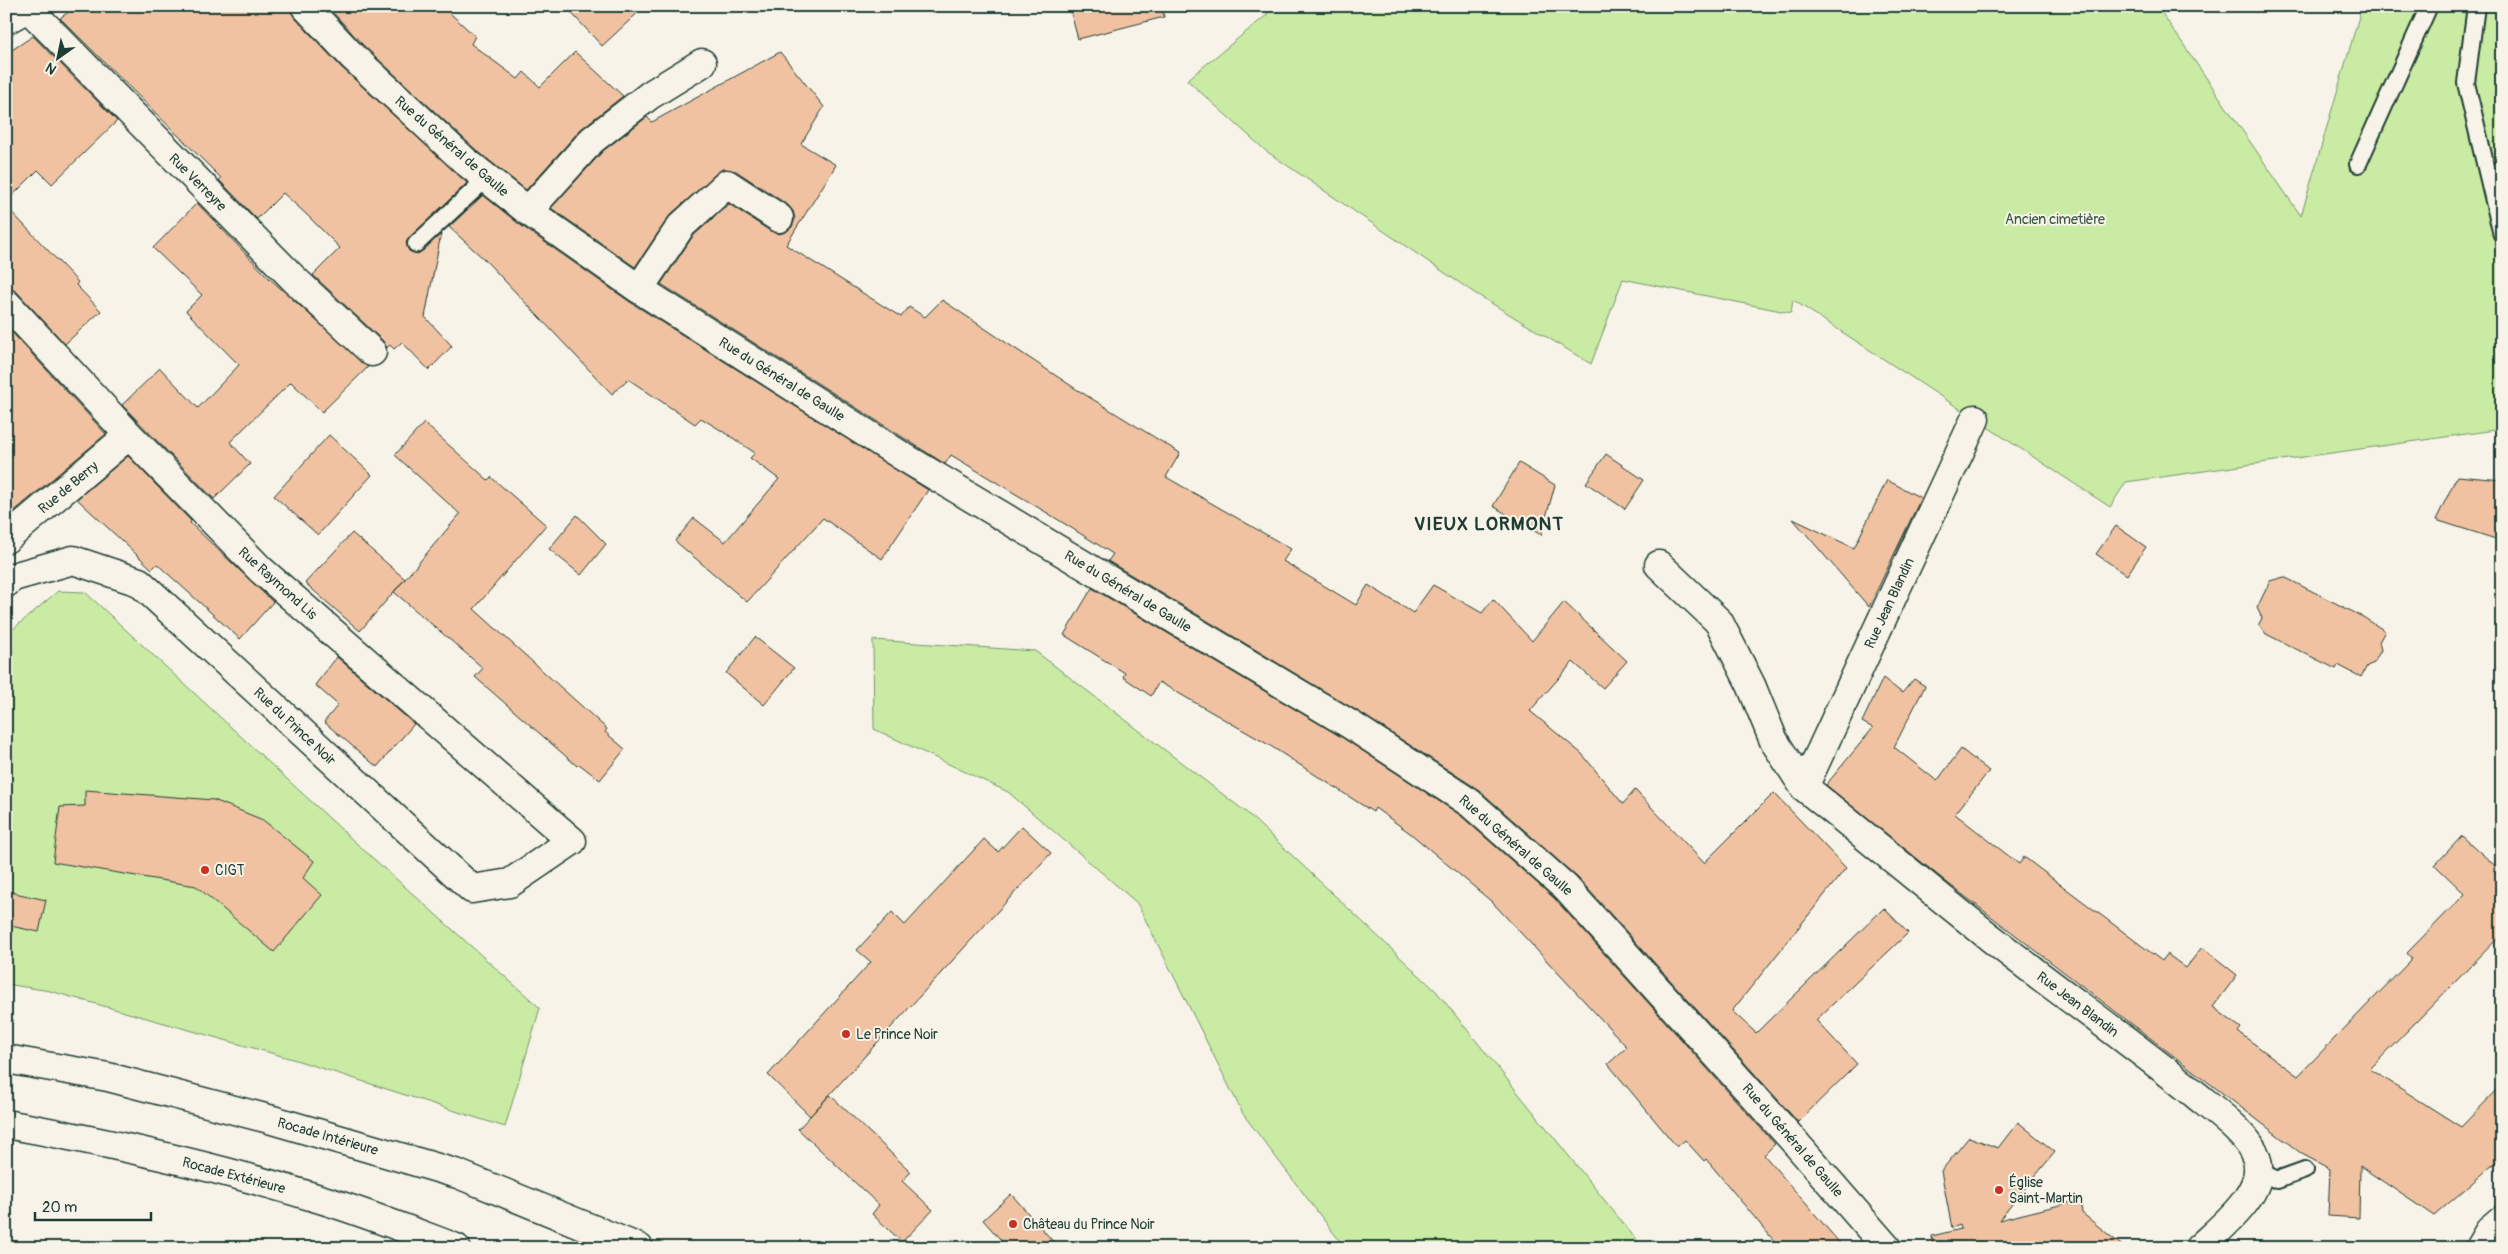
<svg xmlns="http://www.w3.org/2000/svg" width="2508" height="1254" viewBox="0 0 2508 1254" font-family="Pangolin,sans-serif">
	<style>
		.green { fill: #caeba3; stroke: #74946c }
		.building { fill: #f1c2a1; stroke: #1f3d34 }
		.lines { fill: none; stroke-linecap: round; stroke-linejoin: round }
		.service-casing { stroke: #1f3d34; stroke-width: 20 }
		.minor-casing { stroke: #1f3d34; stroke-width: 31 }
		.motorway-casing { stroke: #1f3d34; stroke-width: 31 }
		.service { stroke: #f7f3e8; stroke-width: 16 }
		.minor { stroke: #f7f3e8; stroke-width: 28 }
		.motorway { stroke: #f7f3e8; stroke-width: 28 }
		.poi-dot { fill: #c8321e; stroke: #f7f3e8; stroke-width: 2 }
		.labels { text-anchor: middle; stroke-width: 4; stroke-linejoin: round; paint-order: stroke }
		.street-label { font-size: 14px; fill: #1f3d34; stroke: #f7f3e8 }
		.park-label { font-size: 14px; fill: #395745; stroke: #f7f3e8 }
		.poi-label { font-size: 14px; fill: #1f3d34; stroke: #f7f3e8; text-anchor: start }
		.district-label { font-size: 19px; font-weight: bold; letter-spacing: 1px; fill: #1f3d34; stroke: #f7f3e8 }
	</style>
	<rect width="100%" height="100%" fill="#f7f3e8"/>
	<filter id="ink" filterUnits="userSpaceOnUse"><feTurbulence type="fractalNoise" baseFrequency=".02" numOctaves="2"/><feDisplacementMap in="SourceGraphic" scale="10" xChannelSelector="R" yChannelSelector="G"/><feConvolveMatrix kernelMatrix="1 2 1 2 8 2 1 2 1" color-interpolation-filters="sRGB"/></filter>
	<g filter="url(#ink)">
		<!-- green -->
		<path class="green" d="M1259 6H2157L2301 216 2362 6H2502V429L2126 482 2110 507 1793 300 1791 313 1623 279 1591 364 1473 292 1266 151 1187 80 1268 14Z
			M58 591 85 592 356 843 540 1008 505 1127 296 1060 50 991 6 984V635Z
			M873 640 1035 651 1246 812 1436 991 1643 1248H1345L1243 1114 1137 903 1008 792 874 729Z
			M6 1240 66 1248H6Z"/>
		<!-- building -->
		<path class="building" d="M77 6H290L294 17 341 67 467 183 406 242 409 251 418 254 441 234 425 317 452 346 429 370 402 342 394 349 390 345 387 348 383 341 313 275 340 248 307 215 283 193 257 219 219 180 221 178 60 18Z
			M327 6H442L475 36 471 44 518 79 524 72 540 87 575 52 623 96 581 129 526 190 475 149 363 45Z
			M565 6H645L602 46Z
			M1069 6H1163L1164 17 1078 39Z
			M33 36 117 121 52 184 38 170 6 202V54Z
			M780 52 824 107 801 144 836 165 786 245 901 317 909 307 925 317 942 300 1076 389 1180 453 1166 477 1291 549 1283 561 1356 605 1368 585 1413 613 1433 585 1482 613 1493 599 1532 641 1564 602 1627 661 1603 688 1573 662 1530 711 1582 754 1623 804 1635 790 1704 863 1774 793 1846 868 1732 1011 1756 1033 1884 908 1908 933 1816 1020 1857 1064 1798 1122 1578 878 1479 790 1359 712 1108 561 1113 554 1049 514 951 455 945 464 661 284 693 236 729 204 770 231 779 234 786 232 792 227 795 219 793 211 788 205 736 171 722 169 670 215 635 267 551 208 603 151 647 117 652 122Z
			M483 195 519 224 630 302 928 490 882 559 823 518 747 602 675 541 694 518 725 542 779 479 750 458 755 453 727 434 701 418 695 424 628 379 612 394 485 260 449 227Z
			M197 203 269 278 368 367 322 412 291 382 230 442 250 464 214 499 122 405 160 368 198 408 239 365 186 311 202 295 153 248Z
			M6 206 78 282 76 285 101 311 65 344 17 292 6 288Z
			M6 326 106 434 6 518Z
			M424 423 488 480 491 477 546 525 474 609 607 729 605 732 625 749 600 780 579 764 577 766 475 677 483 668 394 592 460 514 395 455Z
			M329 435 372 475 318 535 274 496Z
			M1606 454 1644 480 1625 509 1586 483Z
			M128 456 191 521 190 523 273 602 240 639 157 564 152 569 77 499Z
			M1519 463 1555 485 1541 535 1493 506Z
			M2457 476 2502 480V541L2436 520Z
			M1887 480 1921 498 1869 607 1793 519 1854 548Z
			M577 515 606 544 581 575 549 549Z
			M2116 526 2146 547 2127 575 2096 554Z
			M352 533 405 579 360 631 305 583Z
			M2284 577 2363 617 2385 631 2379 642 2381 650 2374 663 2367 666 2361 677 2338 665 2336 669 2266 634 2259 624 2262 618 2257 608 2270 581Z
			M1092 588 1343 738 1460 815 1555 899 1775 1144 1764 1155 1844 1248H1780L1706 1159 1704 1161 1685 1140 1677 1147 1608 1064 1627 1047 1492 902 1410 833 1375 808 1373 812 1269 745 1159 682 1151 696 1123 677 1125 673 1064 635Z
			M755 637 794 668 764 705 726 673Z
			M337 657 414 724 377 767 324 722 338 705 315 685Z
			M1883 678 1902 693 1914 679 1925 686 1894 747 1937 781 1961 749 1989 771 1955 814 2019 864 2024 857 2162 961 2167 954 2186 968 2202 947 2237 975 2213 1007 2241 1028 2238 1032 2298 1076 2412 959 2407 953 2465 894 2435 865 2462 836 2502 872V934L2370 1069 2461 1127 2502 1085V1157L2434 1216 2360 1166 2359 1218 2328 1216 2330 1169 2302 1154 1950 885 1826 785 1873 728 1862 722Z
			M85 790 214 800 263 820 314 861 303 878 322 895 274 952 196 886 53 862 60 807 85 806Z
			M1022 826 1051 853 810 1116 768 1075 871 962 857 950 892 912 905 925 984 839 998 852Z
			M6 891 46 900 39 932 6 925Z
			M830 1095 911 1172 902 1181 933 1210 902 1242 872 1214 879 1205 798 1129Z
			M2018 1122 2055 1152 1999 1220 2080 1200 2082 1213 2125 1248H1933L1932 1236 1961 1229 1960 1225 1952 1228 1941 1171 1969 1137 1998 1148Z
			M1011 1194 1059 1248H1008L983 1220Z"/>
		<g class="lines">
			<!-- service casing -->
			<g class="service-casing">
				<path id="service" d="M2476 6 2466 83 2502 235
					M2358 164 2429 6
					M416 244 487 178
					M2259 1171 2277 1180 2305 1170"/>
			</g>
			<!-- minor casing -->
			<g class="minor-casing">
				<path id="minor" d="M305 6 352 56 465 161 528 211 639 289 902 456 1351 725 1470 803 1566 888 1793 1140 1887 1248
					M28 8 294 279 372 352
					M6 20 31 6
					M528 211 592 140 650 95 702 63
					M639 289 681 226 727 184 779 218
					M6 303 129 435 261 570 572 841 510 883 472 889 139 582 73 560 13 577 6 583
					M1975 419 1804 787C1867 837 1929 889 1992 939 2059 992 2130 1041 2196 1095 2214 1110 2249 1135 2256 1157 2269 1191 2221 1227 2199 1248
					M6 539 129 435
					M1659 565 1719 622 1751 685 1774 741 1804 787
					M2479 1248 2489 1231 2502 1220"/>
			</g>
			<!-- motorway casing -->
			<g class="motorway-casing">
				<path id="motorway" d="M6 1059 108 1077 269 1119 458 1174 639 1248
					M6 1124C112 1143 218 1167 320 1199 366 1213 411 1231 456 1248"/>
			</g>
			<!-- service -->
			<use href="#service" class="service"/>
			<!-- minor -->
			<use href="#minor" class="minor"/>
			<!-- motorway -->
			<use href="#motorway" class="motorway"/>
		</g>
	</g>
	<!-- markers -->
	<g class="poi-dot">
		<circle cx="205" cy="870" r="5"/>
		<circle cx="846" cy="1034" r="5"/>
		<circle cx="1999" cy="1190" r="5"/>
		<circle cx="1013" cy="1224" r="5"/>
	</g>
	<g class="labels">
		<!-- street labels -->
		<g class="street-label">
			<text transform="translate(452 146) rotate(41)" y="5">Rue du Général de Gaulle</text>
			<text transform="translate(198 182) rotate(45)" y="5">Rue Verreyre</text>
			<text transform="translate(782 379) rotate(32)" y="5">Rue du Général de Gaulle</text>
			<text transform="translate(68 487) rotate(-40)" y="5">Rue de Berry</text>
			<text transform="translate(278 583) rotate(42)" y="5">Rue Raymond Lis</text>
			<text transform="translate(1128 591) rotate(31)" y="5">Rue du Général de Gaulle</text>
			<text transform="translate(1889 603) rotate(-65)" y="5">Rue Jean Blandin</text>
			<text transform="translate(295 726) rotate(43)" y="5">Rue du Prince Noir</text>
			<text transform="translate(1516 845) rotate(41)" y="5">Rue du Général de Gaulle</text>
			<text transform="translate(2078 1004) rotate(37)" y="5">Rue Jean Blandin</text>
			<text transform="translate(328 1136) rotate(16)" y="5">Rocade Intérieure</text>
			<text transform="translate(1793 1140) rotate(49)" y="5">Rue du Général de Gaulle</text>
			<text transform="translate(234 1175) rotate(15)" y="5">Rocade Extérieure</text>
		</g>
		<!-- park labels -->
		<g class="park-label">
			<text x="2055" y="224">Ancien cimetière</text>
		</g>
		<!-- poi labels -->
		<g class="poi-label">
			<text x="215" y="875">CIGT</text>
			<text x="856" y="1039">Le Prince Noir</text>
			<text x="2009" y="1187">Église<tspan x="2009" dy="16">Saint-Martin</tspan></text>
			<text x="1023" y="1229">Château du Prince Noir</text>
		</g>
		<!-- district labels -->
		<g class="district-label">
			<text x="1489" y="530">VIEUX LORMONT</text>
		</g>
	</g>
	<!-- margin -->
	<rect width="2508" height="1254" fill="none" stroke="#f7f3e8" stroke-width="25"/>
	<rect x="12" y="12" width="2483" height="1229" fill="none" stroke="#1f3d34" stroke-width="2" filter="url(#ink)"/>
	<!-- north arrow -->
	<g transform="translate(58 58) rotate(213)" stroke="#f7f3e8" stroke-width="4" paint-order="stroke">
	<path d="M0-4L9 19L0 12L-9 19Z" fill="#1f3d34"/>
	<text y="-8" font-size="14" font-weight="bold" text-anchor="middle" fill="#1f3d34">N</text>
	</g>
	<!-- scale -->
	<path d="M35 1212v8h116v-8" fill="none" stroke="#1f3d34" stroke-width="2.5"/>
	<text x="42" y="1212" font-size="15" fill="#1f3d34" stroke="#f7f3e8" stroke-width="4" paint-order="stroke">20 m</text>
</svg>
